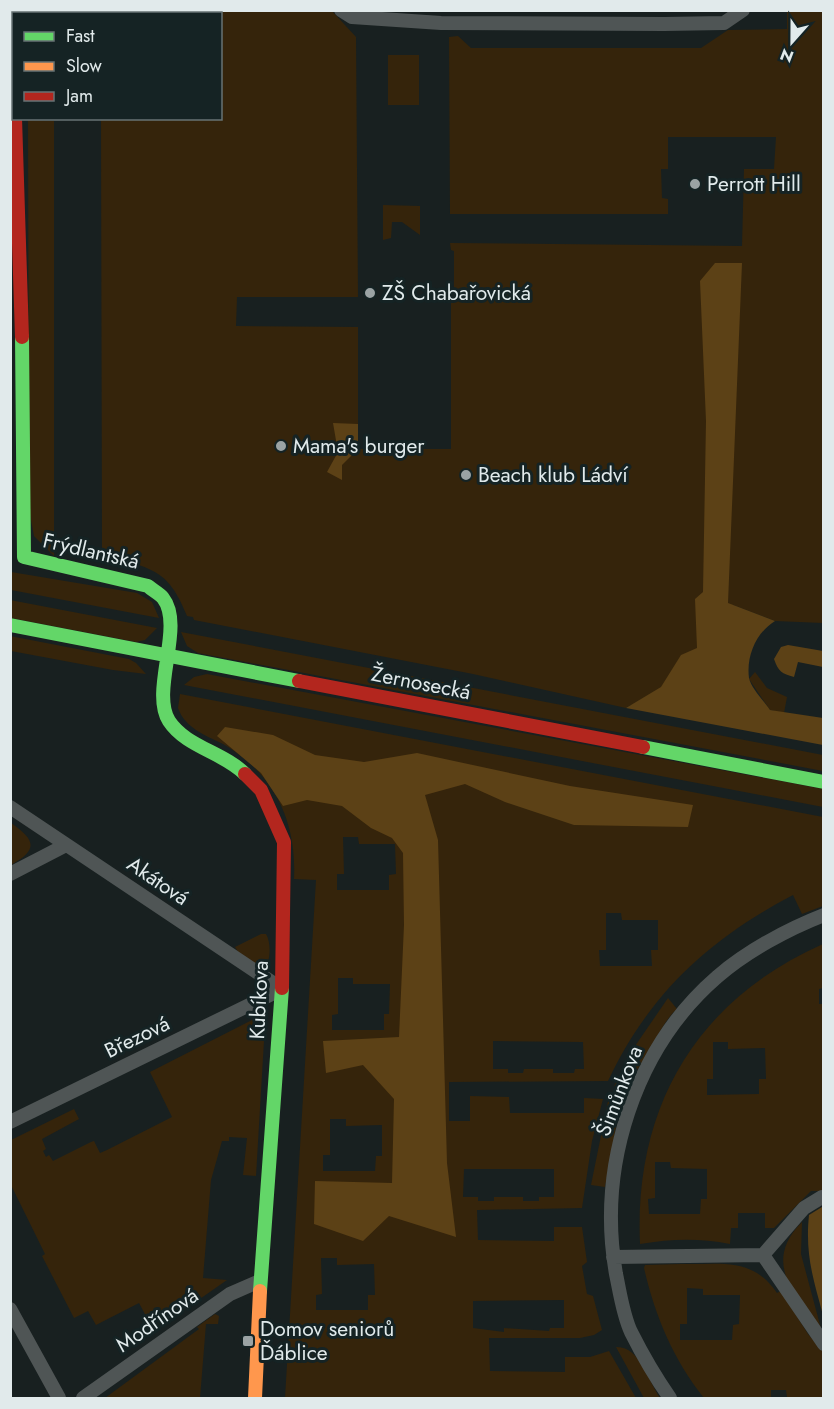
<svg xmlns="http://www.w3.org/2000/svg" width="834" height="1409" viewBox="0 0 834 1409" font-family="Jost,sans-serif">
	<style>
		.green { fill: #35240b; fill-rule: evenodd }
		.forest { fill: #5c4116 }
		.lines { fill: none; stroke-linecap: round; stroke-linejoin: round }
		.street { stroke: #4f5555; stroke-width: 14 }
		.fast { stroke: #63d668; stroke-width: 14 }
		.slow { stroke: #ff974d; stroke-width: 14 }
		.jam { stroke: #b3261e; stroke-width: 14 }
		.poi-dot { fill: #9ba3a4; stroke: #152324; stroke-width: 2 }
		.labels { text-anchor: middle; stroke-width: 6; stroke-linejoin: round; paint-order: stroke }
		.poi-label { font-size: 21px; fill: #e1eaeb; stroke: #152324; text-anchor: start }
		.street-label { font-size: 21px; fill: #e1eaeb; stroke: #152324 }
	</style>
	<rect width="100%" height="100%" fill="#182020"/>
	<!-- green -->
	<path class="green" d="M101 11H332L356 37 358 297H237L236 326 358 327V449H451V289L454 288V251L451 250 450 243 742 246 744 169H774L776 137H668V169H661L662 198 668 199V214H450L449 37 458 36 471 48H701L728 30 787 29V11H823V623L775 621 733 605 723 723 631 705 626 708 473 674 194 620 193 617 187 616C168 567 149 568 102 555L101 119 220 118V14H101Z
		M388 55H419V105H388Z
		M28 120 54 121V556L34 536 29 510Z
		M383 205 420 206V235L402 222H392L391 238 383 240Z
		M11 572 137 593 152 602 159 618 11 590Z
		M10 600 157 628 145 640 136 642 11 618Z
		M181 632 823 755V771L198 653 187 646Z
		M10 636 129 659 136 663 146 674 113 670 11 651Z
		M755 672 767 688 787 697 784 713 770 710 749 679Z
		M207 674 823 789V807L184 685 194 677Z
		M180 694 823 817V906L802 914 793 895C709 939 649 994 608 1081L449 1082V1121H470V1096L509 1097 510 1113H584V1098L603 1099 592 1141 582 1208 477 1210 478 1240 554 1241V1227H582L587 1262 582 1266 587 1294 593 1296 602 1330 594 1335 580 1338H489L490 1371 565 1372V1357H590L609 1351 636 1398H285L316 880 294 879C297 821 274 773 223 744 205 735 185 728 178 708ZM343 837H358L359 844H395L396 874 389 875V890H337V874H344ZM606 913H621L622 920H658V950H651L652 966H600L599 950H606ZM338 978H353V984H390L389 1014H384V1030H332V1015L338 1014ZM493 1041 583 1042 584 1069H575L574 1073H553V1069H524L523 1073H508V1069H493ZM330 1119H346V1126L382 1125V1156H376L375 1171H323V1155H330ZM464 1169H554V1197H539V1201H523V1197H494V1201H478V1197H463ZM321 1258H337V1265L374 1264 375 1295H368V1310H316V1295L322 1294ZM564 1300V1328H550L549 1331 504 1328V1332L473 1328V1301Z
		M11 823C34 839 40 849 11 865Z
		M261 934H266C271 942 271 960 265 968 254 968 240 957 235 947Z
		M823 944V988L819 989V1004H824L823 1268 822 1191H811L774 1228H765V1213H738V1228H731L730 1244C698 1238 672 1239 640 1244 634 1106 697 1000 823 944ZM713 1042H728V1049L765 1048 766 1079H759V1094L707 1095V1079H713ZM655 1162H670L671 1168 707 1169V1199H701L700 1214H649L648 1199 655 1198Z
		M668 998 677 1009C655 1027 642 1084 614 1086L633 1049Z
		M252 1020 265 1024 256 1176 243 1175 247 1138 229 1137V1141H222L211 1180 203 1278 227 1280 154 1331 139 1303 96 1325 88 1311 74 1318 42 1256 45 1254 11 1185V1140L74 1109 79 1119 42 1139 46 1149 43 1151 46 1157 49 1155 53 1161 91 1142 94 1141 100 1153 107 1150 172 1117 150 1072Z
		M608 1101 615 1105 618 1116 605 1187 591 1185Z
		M802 1222 801 1254 823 1336C798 1297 760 1264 802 1222Z
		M681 1264C720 1265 752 1256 777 1293L781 1291 808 1334 823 1351V1397H787L786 1390H771V1398H704C673 1359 655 1316 644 1268L645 1265ZM687 1288 703 1289V1295H740L739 1324 733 1325 732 1340H680V1324H687Z
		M215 1314 219 1316 218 1324H206L200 1398H105L199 1329 197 1327Z
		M616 1347C640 1346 649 1382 660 1398H644Z"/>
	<!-- forest -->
	<path class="forest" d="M715 263H742L728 603 775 621C757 632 746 655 749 678 751 688 764 701 770 710L823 718V745L626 708 661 687 681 655 697 648 695 599 703 592 706 421 700 281Z
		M333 423 358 424V449L342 465V480L327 472 338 452Z
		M788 645 823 651V667L798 662 794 677C782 674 778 671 774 659L781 647Z
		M225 727 273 735 315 755 364 762 417 753 570 786 693 805 688 827 574 825 505 802 465 784 425 795 438 840 447 1163 456 1237 389 1216 363 1241 314 1224 315 1181 392 1183 394 1099 363 1065 326 1073 323 1041 399 1037 404 925 403 853 392 838 371 828 342 806 307 800 283 806 261 773 217 736Z
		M822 1207 823 1315C813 1278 805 1254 809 1215Z"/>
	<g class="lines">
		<!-- street -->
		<path class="street" d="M14 10V14
			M341 10 352 17 441 23 664 24 724 23 743 10
			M10 807 282 989
			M10 874 66 845
			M10 1122 282 989
			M763 1255 824 1344
			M613 1257 763 1255 804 1208 822 1197
			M10 1309 59 1398
			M83 1398 230 1294 260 1281
			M670 1398C656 1378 642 1354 631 1332 623 1315 620 1293 616 1274 597 1167 634 1049 717 977 747 951 788 929 824 915"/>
		<!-- fast -->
		<path class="fast" d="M22 337 24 557 148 586C152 590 159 593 163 598 185 626 150 691 169 721 186 747 223 752 245 774
			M10 625 299 681
			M643 747 824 782
			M260 1291 282 988"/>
		<!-- slow -->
		<path class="slow" d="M255 1398 260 1291"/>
		<!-- jam -->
		<path class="jam" d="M15 118 22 337
			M299 681 643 747
			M245 774 261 790 284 842 282 988"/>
	</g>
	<!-- markers -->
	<g class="poi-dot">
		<circle cx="695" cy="184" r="6"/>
		<circle cx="370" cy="293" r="6"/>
		<circle cx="281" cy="446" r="6"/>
		<circle cx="466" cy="475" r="6"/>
		<rect x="242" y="1335" width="12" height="12" rx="3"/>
	</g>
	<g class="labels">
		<!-- poi labels -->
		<g class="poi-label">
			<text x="707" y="191">Perrott Hill</text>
			<text x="382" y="300">ZŠ Chabařovická</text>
			<text x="293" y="453">Mama's burger</text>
			<text x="478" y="482">Beach klub Ládví</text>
			<text x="260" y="1336">Domov seniorů<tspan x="260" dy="24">Ďáblice</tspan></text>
		</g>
		<!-- street labels -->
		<g class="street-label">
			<text transform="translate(91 551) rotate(13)" y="7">Frýdlantská</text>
			<text transform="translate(421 683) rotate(11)" y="7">Žernosecká</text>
			<text transform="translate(158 881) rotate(34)" y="7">Akátová</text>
			<text transform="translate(259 1000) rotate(-87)" y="7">Kubíkova</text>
			<text transform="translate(137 1037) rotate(-26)" y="7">Březová</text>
			<text transform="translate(619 1091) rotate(-69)" y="7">Šimůnkova</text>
			<text transform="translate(157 1320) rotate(-35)" y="7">Modřínová</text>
		</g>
	</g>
	<!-- border -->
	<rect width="834" height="1409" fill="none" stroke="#e1eaeb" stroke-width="24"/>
	<!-- legend -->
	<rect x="12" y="12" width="210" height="108" fill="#152324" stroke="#677374" stroke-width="1.5"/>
	<rect x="24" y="32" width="30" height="9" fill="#63d668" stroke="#677374" stroke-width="1.5"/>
	<text x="66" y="42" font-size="18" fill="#e1eaeb">Fast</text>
	<rect x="24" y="62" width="30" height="9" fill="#ff974d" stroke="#677374" stroke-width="1.5"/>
	<text x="66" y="72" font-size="18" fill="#e1eaeb">Slow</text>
	<rect x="24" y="92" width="30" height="9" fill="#b3261e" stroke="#677374" stroke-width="1.5"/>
	<text x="66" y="102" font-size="18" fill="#e1eaeb">Jam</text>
	<!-- north arrow -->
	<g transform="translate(792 42) rotate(201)" stroke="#152324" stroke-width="4.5" paint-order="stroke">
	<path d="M0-4.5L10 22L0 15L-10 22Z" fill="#e1eaeb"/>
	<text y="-9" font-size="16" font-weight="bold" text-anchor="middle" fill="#e1eaeb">N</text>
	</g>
</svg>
